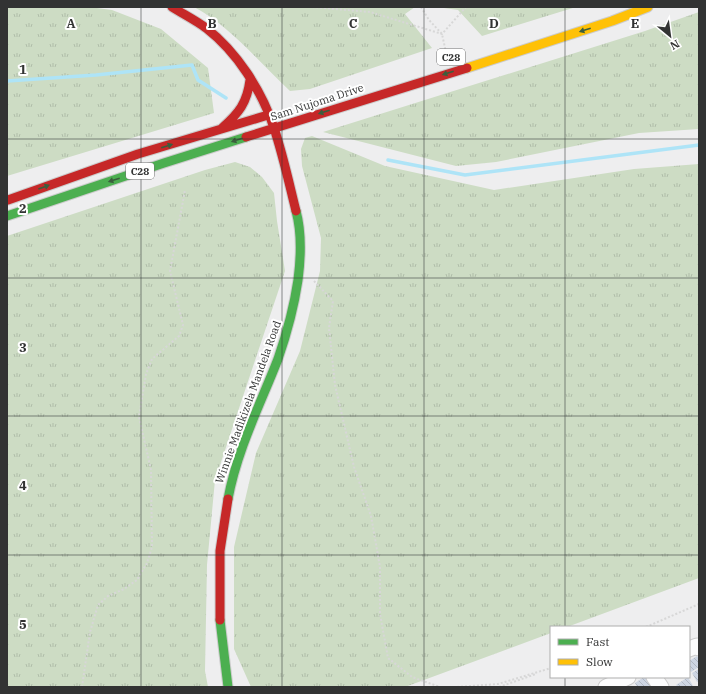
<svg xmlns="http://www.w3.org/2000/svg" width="706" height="694" viewBox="0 0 706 694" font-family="'IBM Plex Serif',serif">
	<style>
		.grass { fill: url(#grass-tufts) }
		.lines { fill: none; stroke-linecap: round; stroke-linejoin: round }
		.stream { stroke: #aee4f7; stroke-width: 3.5 }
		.building { fill: url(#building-back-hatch) }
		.street-casing { stroke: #ccc; stroke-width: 17 }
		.fast-casing { stroke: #ccc; stroke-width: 11 }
		.slow-casing { stroke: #ccc; stroke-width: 11 }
		.jam-casing { stroke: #ccc; stroke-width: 11 }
		.path { stroke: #d7d7d7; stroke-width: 2; stroke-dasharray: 2 2; stroke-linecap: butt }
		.street { stroke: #fcfcfd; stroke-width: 15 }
		.fast { stroke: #4caf50; stroke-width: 9 }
		.slow { stroke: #ffc107; stroke-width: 9 }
		.jam { stroke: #c62828; stroke-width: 9 }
		.oneway { fill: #3b5e3d }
		.grid { fill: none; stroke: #323333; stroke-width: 1; stroke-opacity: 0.55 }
		.labels { text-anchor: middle; stroke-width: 4; stroke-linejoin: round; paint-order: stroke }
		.shield { fill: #fff; stroke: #707070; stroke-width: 1 }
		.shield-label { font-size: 10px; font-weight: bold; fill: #323333 }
		.street-label { font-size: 11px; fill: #323333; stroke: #fff }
		.grid-label { font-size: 13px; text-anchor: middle; font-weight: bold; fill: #323333; stroke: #fff; stroke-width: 4; stroke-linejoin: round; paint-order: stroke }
	</style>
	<defs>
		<pattern id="grass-tufts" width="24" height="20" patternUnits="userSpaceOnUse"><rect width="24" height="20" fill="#cddcc4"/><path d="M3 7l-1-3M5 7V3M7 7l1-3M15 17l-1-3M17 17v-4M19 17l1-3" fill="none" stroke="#b0bda9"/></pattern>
		<pattern id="building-back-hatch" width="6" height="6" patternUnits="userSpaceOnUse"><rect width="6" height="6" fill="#ced6e3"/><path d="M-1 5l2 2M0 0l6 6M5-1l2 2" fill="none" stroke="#b1b8c3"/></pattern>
	</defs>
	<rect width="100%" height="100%" fill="#eeeeef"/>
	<!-- grass -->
	<path class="grass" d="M7 7H89L112 10 161 29 208 68 214 113 7 176Z
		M194 7H415L405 14 432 48 310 89 290 91C262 65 228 24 194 7Z
		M437 7H576L482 36 458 10Z
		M699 12V129L639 133 496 162 456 166 323 132 645 31Z
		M312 136 385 166 494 190 634 169 699 164V578L567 627H551V633L405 687H251L234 649V547L256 453 300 351 320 271 321 238 302 166 301 149 305 138Z
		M235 162 250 167 262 177 274 193 277 221 285 271 215 480 207 565 205 671 208 687H7V236L205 170Z"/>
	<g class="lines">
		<!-- stream -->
		<path class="stream" d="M7 81 96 75 192 65 198 80 226 98
			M388 160 465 175 699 145"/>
	</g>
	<!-- building -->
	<path class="building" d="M697 656 699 659V667L691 672 689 669V661Z
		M699 669V681L697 682 692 673Z
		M644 677H647L652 684 648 687H637L635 683Z
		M688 677 693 686 678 687 676 685Z"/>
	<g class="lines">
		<!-- street casing -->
		<g class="street-casing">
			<path id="street" d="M689 649 697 646 699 648
				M654 677 661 687
				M606 687 628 677"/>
		</g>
		<!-- fast casing -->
		<g class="fast-casing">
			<path id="fast" d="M7 216 164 163 246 137
				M228 499C237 450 260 405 278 359 287 333 294 307 298 280 301 257 302 233 296 211
				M220 620 228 687"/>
		</g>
		<!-- slow casing -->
		<g class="slow-casing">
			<path id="slow" d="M467 68 612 21 648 7"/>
		</g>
		<!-- jam casing -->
		<g class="jam-casing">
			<path id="jam" d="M172 7C183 14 195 20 206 28 237 52 262 91 274 128 283 155 289 183 296 211
				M222 128C239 113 247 103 250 80
				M246 137 467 68
				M8 200 138 154 268 115
				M220 620V551L228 499"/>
		</g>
		<!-- path -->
		<path class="path" d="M312 7 370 12 442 34 466 7
			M421 7 429 20 442 34 447 57
			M314 281 333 301 329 328 335 385 354 467 371 516 380 567V614L388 658 412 677 440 687
			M646 627 699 604
			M82 687 90 632 98 605 108 596 124 589 137 580 147 563 152 547 151 470 139 417 146 374 152 359 179 336 183 325 170 271 185 190
			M457 687 498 684 551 668
			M499 687 536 674"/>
		<!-- street -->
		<use href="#street" class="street"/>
		<!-- fast -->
		<use href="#fast" class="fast"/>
		<!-- slow -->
		<use href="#slow" class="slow"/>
		<!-- jam -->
		<use href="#jam" class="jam"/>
	</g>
	<!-- one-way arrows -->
	<defs><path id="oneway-solid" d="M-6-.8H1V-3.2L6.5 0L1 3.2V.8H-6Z"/></defs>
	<g class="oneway">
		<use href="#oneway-solid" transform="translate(585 30) rotate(162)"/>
		<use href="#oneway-solid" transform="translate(448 73) rotate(162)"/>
		<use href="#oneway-solid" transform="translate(324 112) rotate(162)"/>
		<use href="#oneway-solid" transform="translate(237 140) rotate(162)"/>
		<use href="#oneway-solid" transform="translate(167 146) rotate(-18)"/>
		<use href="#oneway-solid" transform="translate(114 180) rotate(162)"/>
		<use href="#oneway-solid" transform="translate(44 187) rotate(-20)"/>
	</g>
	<!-- grid -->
	<path class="grid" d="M141 7V687M282 7V687M424 7V687M565 7V627M7 139H699M7 278H699M7 416H699M7 555H699M565 677V687"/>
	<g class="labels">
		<!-- shield labels -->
		<g class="shield">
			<rect x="437" y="49" width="28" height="16" rx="3"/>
			<rect x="126" y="163" width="28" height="16" rx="3"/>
		</g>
		<g class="shield-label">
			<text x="451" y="61">C28</text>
			<text x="140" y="175">C28</text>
		</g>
		<!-- street labels -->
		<g class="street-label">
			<text transform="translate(317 102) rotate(-18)" y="4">Sam Nujoma Drive</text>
			<text transform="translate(248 402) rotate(-70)" y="4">Winnie Madikizela Mandela Road</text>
		</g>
	</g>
	<g class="grid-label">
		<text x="71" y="28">A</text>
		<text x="212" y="28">B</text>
		<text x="353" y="28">C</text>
		<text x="494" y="28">D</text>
		<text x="635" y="28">E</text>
		<text x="23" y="74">1</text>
		<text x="23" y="213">2</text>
		<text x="23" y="352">3</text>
		<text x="23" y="490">4</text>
		<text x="23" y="629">5</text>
	</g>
	<!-- border -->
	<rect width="706" height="694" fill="none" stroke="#323333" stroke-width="16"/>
	<!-- legend -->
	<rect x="550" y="626" width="140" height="52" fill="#ffffff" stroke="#adadad"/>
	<rect x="558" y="639" width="20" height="6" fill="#4caf50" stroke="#adadad"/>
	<text x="586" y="646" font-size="12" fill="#323333">Fast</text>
	<rect x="558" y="659" width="20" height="6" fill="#ffc107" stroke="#adadad"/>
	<text x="586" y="666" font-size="12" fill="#323333">Slow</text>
	<!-- north arrow -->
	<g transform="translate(670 36) rotate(151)" stroke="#ffffff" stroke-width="3" paint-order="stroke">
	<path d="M0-3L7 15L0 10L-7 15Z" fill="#323333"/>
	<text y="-6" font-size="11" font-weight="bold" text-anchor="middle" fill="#323333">N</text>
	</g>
</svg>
